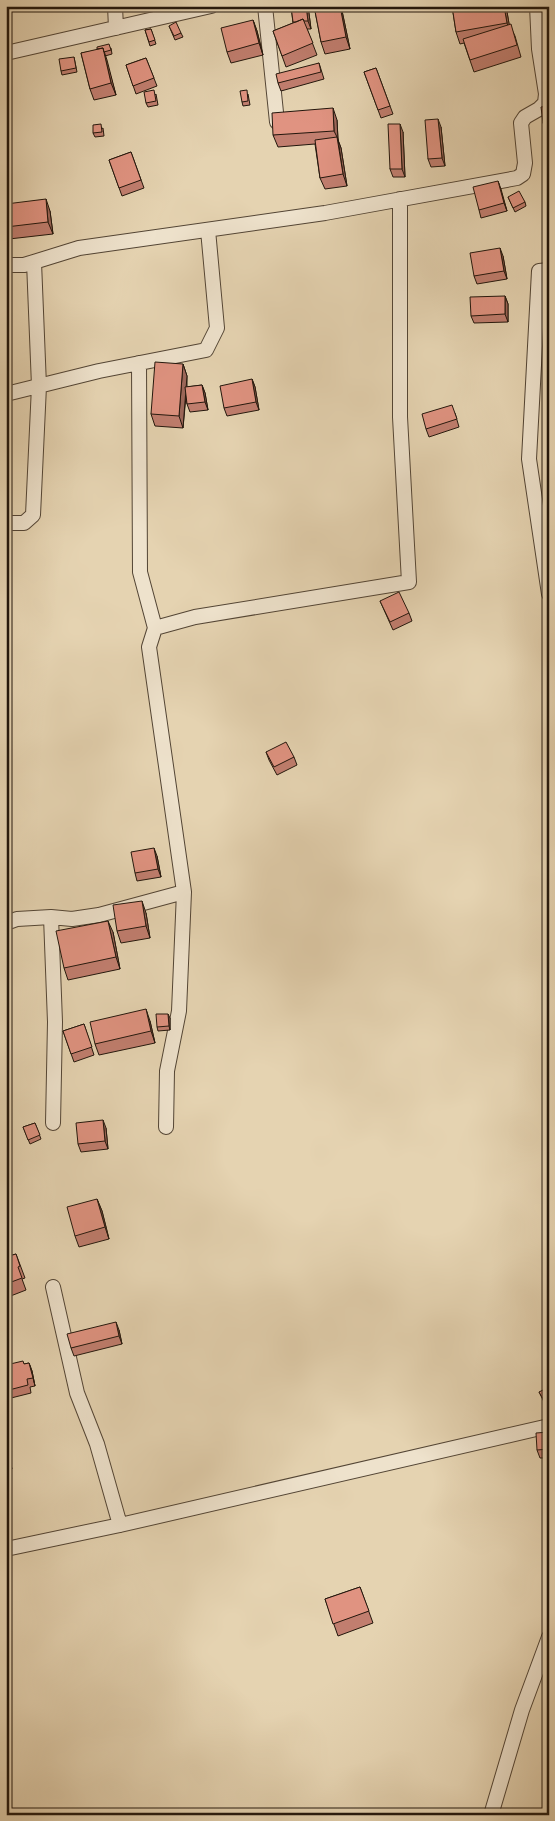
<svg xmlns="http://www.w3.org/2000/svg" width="555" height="1821" font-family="'IM FELL English',serif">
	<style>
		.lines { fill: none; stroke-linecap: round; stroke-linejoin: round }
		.minor-casing { stroke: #534535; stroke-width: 16 }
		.minor { stroke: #eee2cc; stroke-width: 14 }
		.wall { fill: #c17e6f; stroke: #22160c }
		.shaded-wall { fill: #9d675a; stroke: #22160c }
		.building { fill: #e09381; stroke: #22160c }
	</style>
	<rect width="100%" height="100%" fill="#e5d3b1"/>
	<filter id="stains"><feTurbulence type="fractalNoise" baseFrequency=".004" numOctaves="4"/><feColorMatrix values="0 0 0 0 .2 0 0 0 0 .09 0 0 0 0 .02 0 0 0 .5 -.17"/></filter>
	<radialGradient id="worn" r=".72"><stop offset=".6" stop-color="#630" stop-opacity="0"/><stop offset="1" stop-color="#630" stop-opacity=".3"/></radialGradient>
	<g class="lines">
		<defs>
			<path id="minor" d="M115,6l1,22
				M265,6l12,116
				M6,53l205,-47
				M6,265h18l55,-17 246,-35 192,-35 6,-4 2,-11 -4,-40 4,-6 14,-8 6,-6 1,-9 -7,-45 -2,-43
				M549,270l-10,1 -10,188 20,135
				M139,363l1,209 15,56
				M6,394l93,-23 107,-21 11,-22 -9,-98
				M6,523h18l9,-8 6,-129 -5,-124
				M51,917l4,105 -2,101
				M6,923l11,-4 34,-2 21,2 27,-4 85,-23
				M166,1127l1,-56 12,-60 5,-119 -35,-245 6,-19 40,-11 214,-35 -9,-165v-218
				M53,1287l24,106 20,51 23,81
				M6,1549l114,-24 429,-99
				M491,1815l31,-105 27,-73"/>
		</defs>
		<use href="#minor" class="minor-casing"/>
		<use href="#minor" class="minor"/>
	</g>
	<path class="wall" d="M291,6h17l3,23h-4l10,26 -31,12 -13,-36 20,-8z
		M314,6h27l9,43 -25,5 -4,-12z
		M452,6h54l3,18 6,12 6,21 -47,15 -10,-29 -4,1 -4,-12z
		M253,20l4,11 6,24 -32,8 -4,-11z
		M169,26l12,7 2,4 -8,3z
		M151,29l5,15 -6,2 -5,-16z
		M111,48l1,6 -7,2 11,39 -22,5 -4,-11 -9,-36z
		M74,57l3,15 -15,3 -1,-4z
		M146,58l11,28 -21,8 -10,-29z
		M319,63l5,16 -43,12 -3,-8z
		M376,68l17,46 -12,4 -17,-46z
		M156,94l2,11 -10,2 -2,-4z
		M248,94l2,11 -7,1 -1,-4z
		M549,106v24l-3,1 -3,-8z
		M337,120l1,20 3,8 6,38 -22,3 -5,-11 -5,-34 -37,3 -5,-12z
		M441,127l4,39 -14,1 -3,-8z
		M103,128l1,8 -9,1 -2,-4z
		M403,132l2,45h-12l-3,-8z
		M131,152l13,36 -22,8 -13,-36z
		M498,181l9,30 -26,7 -2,-8z
		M6,182l2,4 2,18 40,7 3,23 -44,5 -3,-6z
		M508,197l17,5 1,4 -11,6z
		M503,256l4,23 -30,5 -3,-8z
		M505,296l3,8v18l-34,1 -3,-7z
		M549,355v27l-3,-8z
		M183,364l4,12v11l15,-2 3,8 3,17 -18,2 -3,-8 -1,-8 -3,32 -28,-2 -4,-12z
		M252,379l3,8 4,23 -32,6 -3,-8z
		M455,413l4,14 -30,10 -3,-8z
		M380,601l29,12 3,8 -19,9z
		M266,752l28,5 3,8 -20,10 -8,-15z
		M157,856l4,21 -24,4 -2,-8z
		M146,913l4,25 -29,5 -4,-12z
		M113,932l7,37 -52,11 -4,-12z
		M170,1018v12l-12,1 -1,-4z
		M150,1021l5,22 -56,12 -4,-11z
		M84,1024l10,31 -20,7 -11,-31z
		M35,1123l6,16 -11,5 -7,-17z
		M106,1128l2,21 -27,3 -3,-8z
		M97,1199l5,12 7,28 -30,8 -4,-11z
		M6,1249l3,7 7,-2 9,24 -3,1 4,11 -18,7 -2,-4z
		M119,1330l3,14 -48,12 -3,-8z
		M29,1363l3,8 3,15 -5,1 1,6 -20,5 -2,-8 15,-26z
		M539,1392h10v15l-2,1z
		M549,1432v26h-9l-3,-8z
		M6,1445l6,24 -6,1z
		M360,1587l13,36 -35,13 -13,-37z"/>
	<path class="shaded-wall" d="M306,6h2l3,23 -3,-8z
		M340,6h1l9,43 -4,-12z
		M504,6h2l5,29 -4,-12z
		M253,20l4,11 6,24 -4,-12z
		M103,48l4,12 9,35 -5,-12z
		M333,108l4,12 1,20 3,8 6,38 -4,-12 -5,-35 -4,-8z
		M438,119l3,8 4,39 -3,-8z
		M400,124l3,8 2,45 -3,-8z
		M498,181l3,8 6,22 -3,-8z
		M6,182l2,4 3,22 -5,-11z
		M46,199l4,12 3,23 -5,-12z
		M500,248l3,8 4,23 -3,-8z
		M505,296l3,8v18l-3,-8z
		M183,364l4,12 -4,52 -4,-12z
		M252,379l3,8 4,23 -3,-8z
		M202,385l3,8 3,17 -3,-8z
		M154,848l3,8 4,21 -3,-8z
		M142,901l4,12 4,25 -4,-12z
		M108,921l5,11 7,37 -4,-12z
		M146,1009l4,12 5,22 -4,-12z
		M168,1014l2,4v12l-1,-4z
		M103,1120l3,8 2,21 -3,-8z
		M97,1199l5,12 7,28 -4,-12z
		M116,1322l3,8 3,14 -3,-8z
		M29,1363l3,8 3,15 -2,-8z
		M6,1445l2,4 4,20 -4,-12 -2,-7z"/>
	<path class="building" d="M291,6h15l2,15h-4l-1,-2 -7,3h-3z
		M314,6h26l6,31 -25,5z
		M452,6h52l3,17 -51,9z
		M303,19l10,24 -31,13 -9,-25z
		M253,20l6,23 -32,9 -6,-24z
		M176,22l5,11 -7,3 -5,-10z
		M511,24l6,21 -47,15 -7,-21z
		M151,29l4,11 -6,2 -4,-12z
		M109,44l2,6 -7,2 -1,-4 -6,1v-2z
		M103,48l8,35 -21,6 -9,-36z
		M74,57l2,11 -15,3 -2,-12z
		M146,58l8,20 -21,8 -7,-21z
		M319,63l2,9 -43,11 -2,-9z
		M376,68l14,38 -12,4 -14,-38z
		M154,90l2,11 -10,2 -2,-11z
		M247,90l1,11 -6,1 -2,-11z
		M549,106v16l-6,1 -2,-16z
		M333,108l1,23 -61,4 -1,-22z
		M438,119l4,39 -14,1 -3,-39z
		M101,124l1,8 -9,1v-8z
		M388,124h12l2,45h-12z
		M337,137l6,37 -23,4 -5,-38z
		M131,152l10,28 -22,8 -10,-28z
		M498,181l6,22 -25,7 -6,-23z
		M519,191l6,11 -12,6 -5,-11z
		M46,199l2,23 -42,5v-23z
		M500,248l4,23 -30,5 -4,-23z
		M505,296v18l-34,2 -1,-19z
		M546,355h3v20l-3,-1z
		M155,362l28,2 -4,52 -28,-2z
		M252,379l4,23 -32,6 -4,-22z
		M202,385l3,17 -18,2 -2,-17z
		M452,405l5,14 -31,10 -4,-15z
		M399,592l10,21 -19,9 -10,-21z
		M286,742l8,15 -20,10 -8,-15z
		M154,848l4,21 -23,4 -4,-21z
		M142,901l4,25 -29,5 -4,-26z
		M108,921l8,36 -52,11 -8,-37z
		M146,1009l5,22 -56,13 -5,-22z
		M156,1014h12l1,12 -12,1z
		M84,1024l8,23 -21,7 -8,-23z
		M103,1120l2,21 -27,3 -2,-21z
		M35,1123l5,12 -12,5 -5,-13z
		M97,1199l8,28 -30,9 -8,-29z
		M6,1249l3,7 7,-2 4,12 -2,1 4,11 -16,6z
		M116,1322l3,14 -48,12 -4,-14z
		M23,1361l1,3 5,-1 4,15 -6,1 1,6 -19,5 -3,-11v-14z
		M547,1388l2,4v11l-3,1 -7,-12z
		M549,1432v17l-12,1 -1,-17z
		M360,1587l9,24 -36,13 -8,-25z
		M264,1811l11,4h-13z"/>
	<rect width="555" height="1821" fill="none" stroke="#e5d3b1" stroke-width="25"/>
	<rect x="8" y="8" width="540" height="1806" fill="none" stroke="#22160c" stroke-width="2.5"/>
	<rect x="12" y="12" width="530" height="1796" fill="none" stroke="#22160c"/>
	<rect width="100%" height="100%" filter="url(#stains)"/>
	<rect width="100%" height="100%" fill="url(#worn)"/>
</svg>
